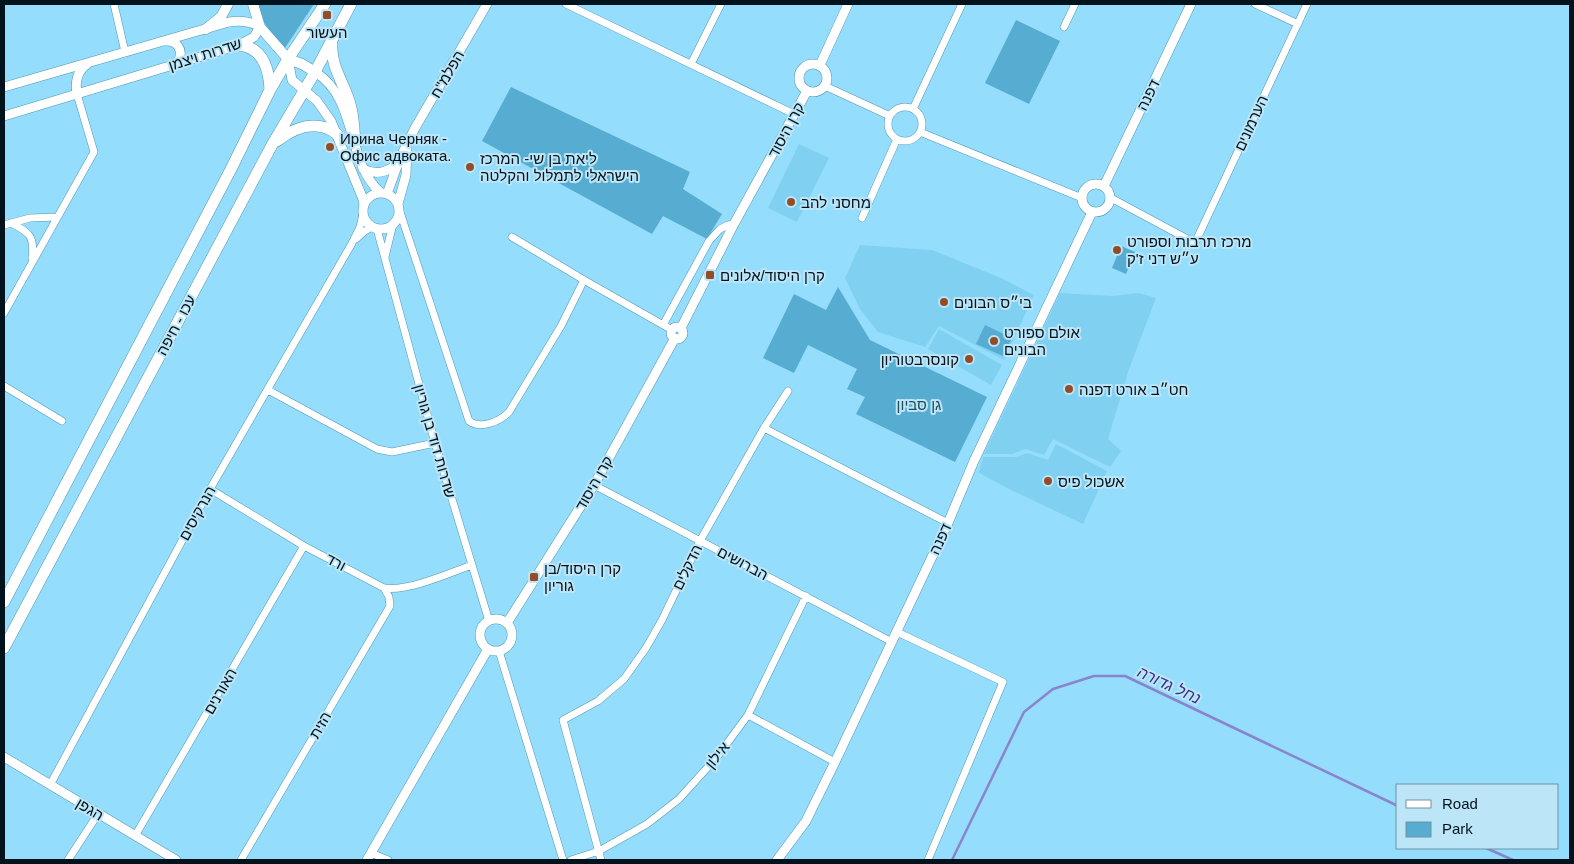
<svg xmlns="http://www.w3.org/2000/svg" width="1574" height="864" font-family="Arial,'Noto Sans Hebrew',sans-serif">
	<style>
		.built { fill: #80d0f2 }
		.green { fill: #56add1 }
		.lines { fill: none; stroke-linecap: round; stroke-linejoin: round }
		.stream { stroke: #8a84cc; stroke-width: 2.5 }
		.minor-casing { stroke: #5197b4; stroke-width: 8 }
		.tertiary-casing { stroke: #5197b4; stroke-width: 10 }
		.secondary-casing { stroke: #5197b4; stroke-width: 11 }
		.trunk-casing { stroke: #5197b4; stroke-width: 12 }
		.minor { stroke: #fff; stroke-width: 7 }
		.tertiary { stroke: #fff; stroke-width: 9 }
		.secondary { stroke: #fff; stroke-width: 10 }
		.trunk { stroke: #fff; stroke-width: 11 }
		.poi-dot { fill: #934d26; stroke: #bce6f8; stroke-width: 2 }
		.labels { text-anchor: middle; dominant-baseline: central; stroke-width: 4; stroke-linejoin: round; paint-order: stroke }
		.poi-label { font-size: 15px; fill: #00131c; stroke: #bce6f8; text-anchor: start }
		.street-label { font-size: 15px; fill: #00131c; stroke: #bce6f8 }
		.park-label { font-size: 15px; fill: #234d5d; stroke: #bce6f8 }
		.water-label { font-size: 16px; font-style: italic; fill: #413085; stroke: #bce6f8 }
	</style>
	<rect width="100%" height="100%" fill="#95ddfc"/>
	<path class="built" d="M799,144l30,14 -32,64 -29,-14z
		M860,245l72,5 69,28 33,17 -30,65 -65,-34 -14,21 -47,-15 -18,-23 -15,-31z
		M1060,293l52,3 27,-3 17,5 -27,71 -21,70 13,12 -11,16 -57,-28 -9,16 -19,-6 -13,5h-28z
		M939,329l63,36 -11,20 -63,-36z
		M1056,444l51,27 -24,53 -74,-35 -30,-16 4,-16h33l11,-4 21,7z"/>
	<path class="green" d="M256,4h58l-29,44c-13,-14 -24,-26 -29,-44z
		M1016,20l44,21 -31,63 -44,-21z
		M511,87l179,85 -7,17 39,25 -15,25 -44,-23 -11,18 -170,-93z
		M1121,246l14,6 -9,22 -14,-6z
		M838,287l32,53 117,57 -32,65 -99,-48 9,-17 -18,-8 10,-20 -49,-24 -14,28 -31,-15 31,-64 32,16z
		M985,325l27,13 -9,18 -27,-12z"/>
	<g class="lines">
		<path class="stream" d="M1486,848l27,12
			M952,860l72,-148 29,-23 41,-13h31l273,130"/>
		<defs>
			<path id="minor" d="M114,4l11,48
				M566,4l228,110
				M1255,4l43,20
				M1064,27l11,-23
				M691,64l30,-60
				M825,86l65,30
				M888 124a17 17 0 1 1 34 0a17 17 0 1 1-34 0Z
				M913,109l49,-105
				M920,132l162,66
				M1111,198l84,45 112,-239
				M399,209l70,212c12,9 31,0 40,-9l52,-86 23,-46
				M862,218l35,-79
				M11,223c18,9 24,13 21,35
				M4,225l26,-7 27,-1
				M377,229l58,214 54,178
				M512,237l72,43 88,50
				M356,239l9,-8 7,-4
				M385,257l8,-33
				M4,313l90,-161 -17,-58
				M663,325l46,-84 11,-12 8,-4 6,-1
				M4,386l58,35
				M268,390l109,59 15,3 43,-9
				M764,428l184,95
				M594,485l298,157
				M210,489l94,57 80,42c24,4 65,-15 88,-23
				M897,632l106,50 -75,178
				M499,651l64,209
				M748,715l87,47
				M50,785l160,-296 141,-244 9,-18 3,-13
				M135,836l169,-290
				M371,853l17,7
				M68,860l30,-46
				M241,860l149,-254 -1,-9 -5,-9
				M571,860l28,-9 48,-27 32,-25 38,-42 31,-42 58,-119
				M601,860l-38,-140 35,-19 26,-22 22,-31 16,-28 38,-79 64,-113 24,-37"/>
			<path id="tertiary" d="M165,41c12,-1 18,8 14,19l-6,5
				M288,59l4,21 25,21 14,20 32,78 1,6
				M799 78a14 14 0 1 1 28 0a14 14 0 1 1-28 0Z
				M820,65l28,-61
				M315,72c44,27 30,90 66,121
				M4,87l225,-65c12,-2 21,-1 31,5l-6,10 -15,8 -235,71
				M77,94c-2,-13 0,-22 10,-30
				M363,169c13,6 23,4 34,-5
				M1082 198a14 14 0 1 1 28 0a14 14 0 1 1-28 0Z
				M1104,186l87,-182
				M363 211a18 18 0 1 1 36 0a18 18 0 1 1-36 0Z
				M387,194l13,-36 15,-30 72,-124
				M398,204l8,-29 1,-30
				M671 333a6 6 0 1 1 12 0a6 6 0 1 1-12 0Z
				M681,328l53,-104 73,-133
				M480 635a16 16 0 1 1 32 0a16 16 0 1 1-32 0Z
				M507,623l87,-138 81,-147
				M4,757l172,103
				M367,860l121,-211
				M777,860l29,-39 29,-59 113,-239 26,-62 118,-249"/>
			<path id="secondary" d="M253,4l7,23 28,32 14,5 13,8
				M206,29l15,-12 7,-13"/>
			<path id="trunk" d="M332,44c-2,21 13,41 18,60 4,13 4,26 5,40
				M239,45c24,2 30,24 31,45
				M277,141c18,-14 40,-22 60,-7
				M4,602l227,-433 39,-79 18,-31 37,-55
				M4,648l268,-503 43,-73 36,-68"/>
		</defs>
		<use href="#minor" class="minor-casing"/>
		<use href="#tertiary" class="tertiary-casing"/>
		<use href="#secondary" class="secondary-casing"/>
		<use href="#trunk" class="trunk-casing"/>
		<use href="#minor" class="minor"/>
		<use href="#tertiary" class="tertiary"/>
		<use href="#secondary" class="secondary"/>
		<use href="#trunk" class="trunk"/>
	</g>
	<g class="poi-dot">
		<rect x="322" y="10" width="10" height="10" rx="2.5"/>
		<circle cx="330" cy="147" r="5"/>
		<circle cx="470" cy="167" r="5"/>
		<circle cx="791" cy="202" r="5"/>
		<circle cx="1117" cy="250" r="5"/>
		<rect x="705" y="270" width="10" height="10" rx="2.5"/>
		<circle cx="944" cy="302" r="5"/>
		<circle cx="994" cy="341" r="5"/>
		<circle cx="969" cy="359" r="5"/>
		<circle cx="1069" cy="389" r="5"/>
		<circle cx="1048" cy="481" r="5"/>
		<rect x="529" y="572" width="10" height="10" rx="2.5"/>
	</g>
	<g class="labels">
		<g class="poi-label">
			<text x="327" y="32" text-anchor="middle">העשור</text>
			<text x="340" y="138">Ирина Черняк -<tspan x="340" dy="17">Офис адвоката.</tspan></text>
			<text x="480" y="158">ליאת בן שי- המרכז<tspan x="480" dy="17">הישראלי לתמלול והקלטה</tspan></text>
			<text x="801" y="202">מחסני להב</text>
			<text x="1127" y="241">מרכז תרבות וספורט<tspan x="1127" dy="17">ע״ש דני ז'ק</tspan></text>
			<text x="720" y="275">קרן היסוד/אלונים</text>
			<text x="954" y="302">בי״ס הבונים</text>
			<text x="1004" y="332">אולם ספורט<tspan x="1004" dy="17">הבונים</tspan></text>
			<text x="959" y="359" text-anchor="end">קונסרבטוריון</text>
			<text x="1079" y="389">חט״ב אורט דפנה</text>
			<text x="1058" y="481">אשכול פיס</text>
			<text x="544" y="568">קרן היסוד/בן<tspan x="544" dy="17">גוריון</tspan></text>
		</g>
		<g class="street-label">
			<text transform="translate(205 54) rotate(-18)">שדרות ויצמן</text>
			<text transform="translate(447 74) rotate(-60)">הפלמ"ח</text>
			<text transform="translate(1148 95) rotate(-64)">דפנה</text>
			<text transform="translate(1251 123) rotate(-65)">הערמונים</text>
			<text transform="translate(786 130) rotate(-62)">קרן היסוד</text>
			<text transform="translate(176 325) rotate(-62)">עכו - חיפה</text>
			<text transform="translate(435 441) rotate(74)">שדרות דוד בן גוריון</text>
			<text transform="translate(594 483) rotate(-60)">קרן היסוד</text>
			<text transform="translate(197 513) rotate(-61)">הנרקיסים</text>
			<text transform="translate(940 539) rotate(-65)">דפנה</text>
			<text transform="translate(336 562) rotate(28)">ורד</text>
			<text transform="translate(743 563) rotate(28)">הברושים</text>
			<text transform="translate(687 567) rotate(-64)">הדקלים</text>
			<text transform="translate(220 691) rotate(-60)">האורנים</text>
			<text transform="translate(320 725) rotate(-60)">הזית</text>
			<text transform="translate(717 755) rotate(-51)">אילון</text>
			<text transform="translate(90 809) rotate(31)">הגפן</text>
		</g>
		<g class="park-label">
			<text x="919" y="404">גן סביון</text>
		</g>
		<g class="water-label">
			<text transform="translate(1169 685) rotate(25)">נחל גדורה</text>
		</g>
	</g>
	<rect width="1574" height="864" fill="none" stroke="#00131c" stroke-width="10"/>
	<rect x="1396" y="784" width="162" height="65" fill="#bce6f8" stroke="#7192a0"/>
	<rect x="1406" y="800" width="25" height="8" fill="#ffffff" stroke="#7192a0"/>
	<text x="1442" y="809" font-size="15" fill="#00131c">Road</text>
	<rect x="1406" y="822" width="25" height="15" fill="#56add1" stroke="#7192a0"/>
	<text x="1442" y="834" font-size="15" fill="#00131c">Park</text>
</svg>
